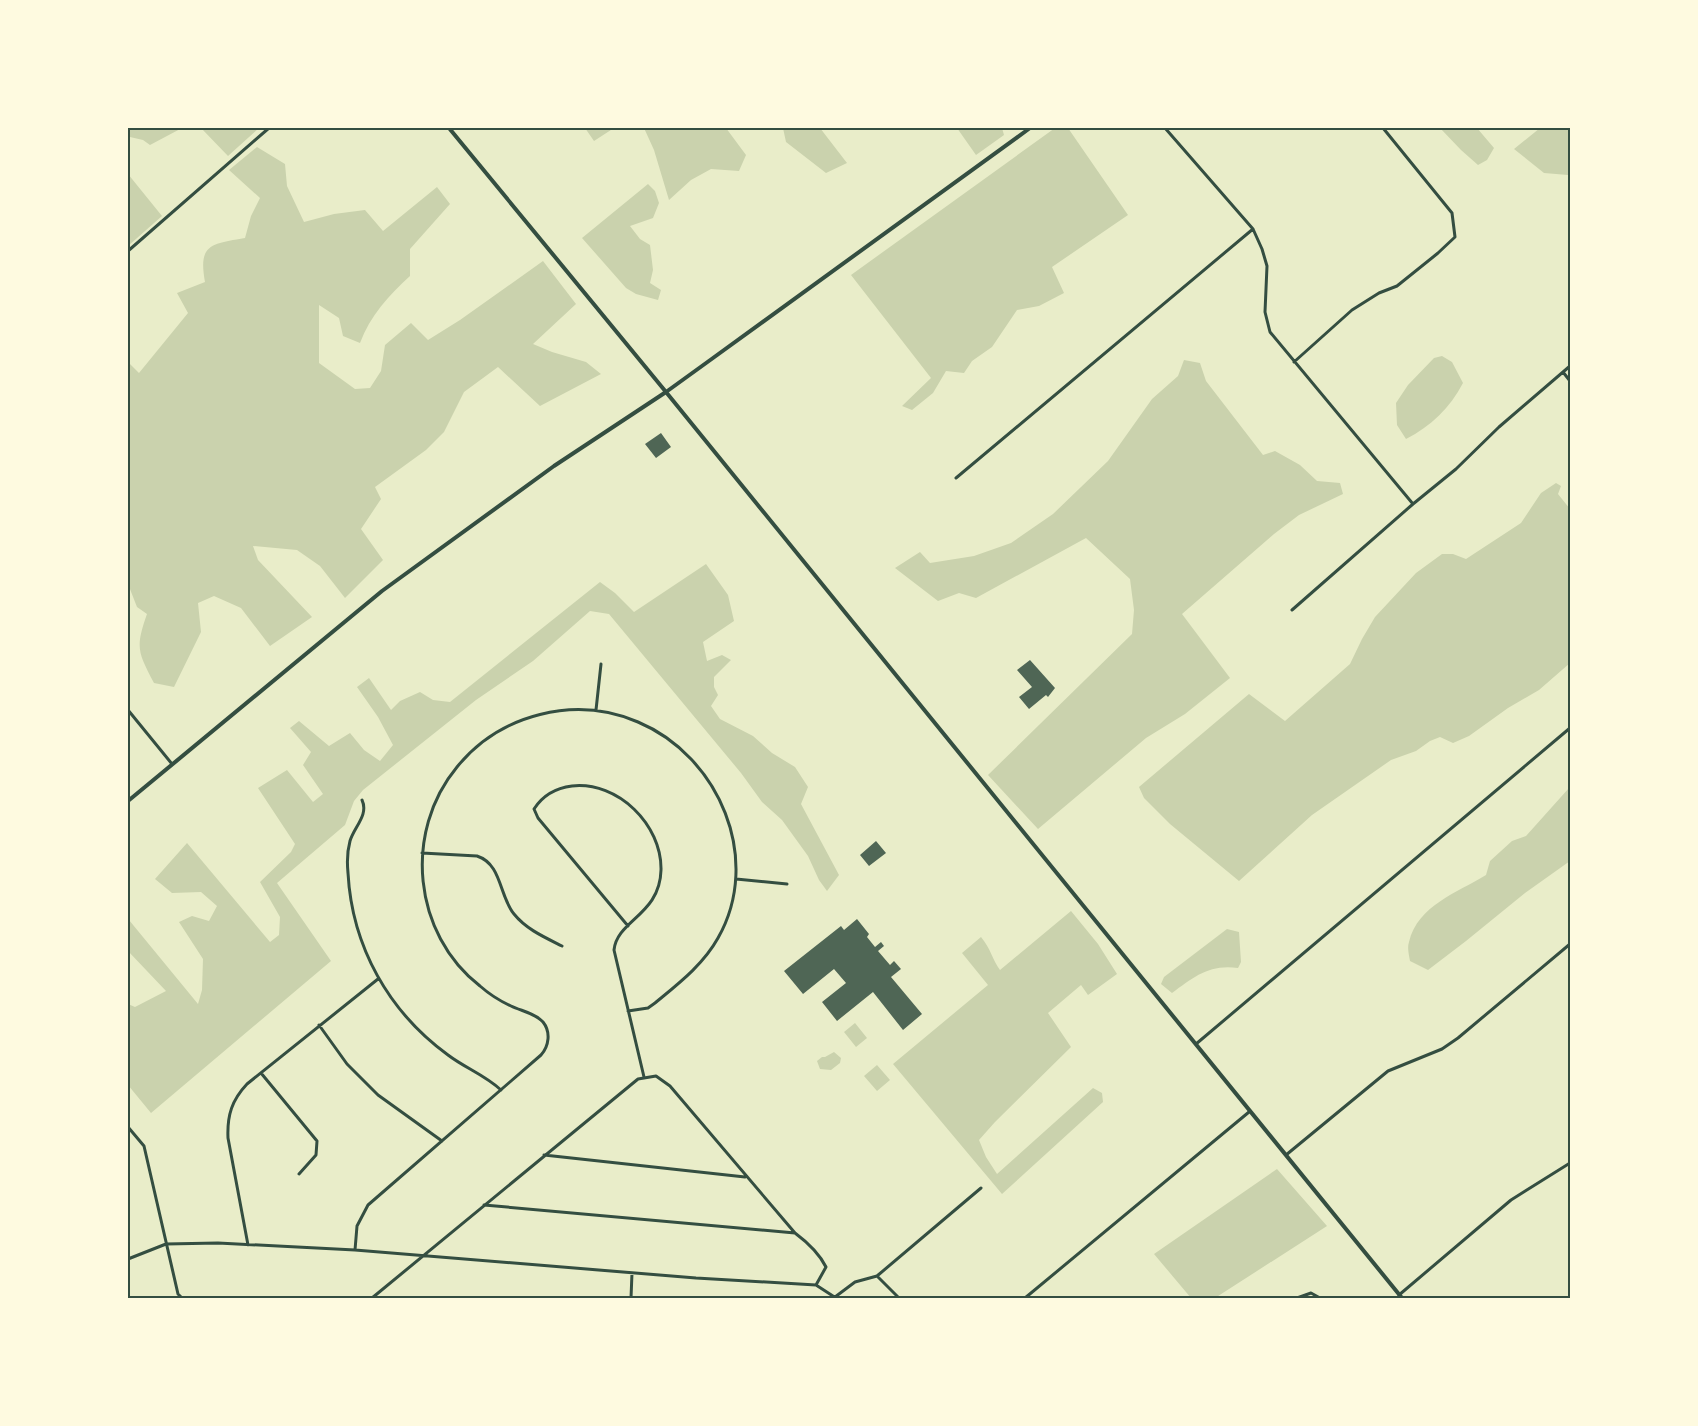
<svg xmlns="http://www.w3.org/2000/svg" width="1698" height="1426" font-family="'Titillium Web',sans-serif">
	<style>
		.green { fill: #cad2ad }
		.building { fill: #4f6655 }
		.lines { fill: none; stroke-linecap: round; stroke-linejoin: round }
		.minor { stroke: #344e41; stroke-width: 3 }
		.tertiary { stroke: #344e41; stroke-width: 4 }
		.neatline { fill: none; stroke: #344e41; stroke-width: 2 }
	</style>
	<rect width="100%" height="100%" fill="#e9edc9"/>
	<path class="green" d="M128,128h54l-32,17 -7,-5 -13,-3 -2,4z
		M201,128h58l-31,28z
		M585,128h29l-20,13z
		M644,128h82l20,27 -7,16 -28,-2 -20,11 -22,20 -15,-50z
		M783,128h37l27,35 -21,10 -40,-31z
		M957,128h45l2,7 -28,20z
		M1055,128h13l60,87 -76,52 12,26 -25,13 -22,4 -25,37 -20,14 -8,12 -18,-2 -13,22 -21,17 -10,-4 29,-28 -80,-103z
		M1440,128h37l17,20 -7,12 -9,5 -17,-15z
		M1540,128h30v49l-2,-2 -24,-2 -30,-24z
		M257,147l28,17 2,22 17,36 30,-8 31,-4 18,21 54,-44 13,17 -40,45v27c-21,19 -40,40 -50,67l-17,-7 -4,-18 -20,-13v58l36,26 15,-1 11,-17 4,-26 26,-22 17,17 32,-20 83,-59 33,43 -43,40 19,8 34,10 15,12 -61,32 -42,-39 -34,25 -20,40 -18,18 -51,37 6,12 -20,30 22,31 -38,38 -25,-32 -23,-16 -44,-4 5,14 54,57 -42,29 -29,-38 -27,-12 -16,7 3,29 -27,55 -20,-4c-16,-31 -19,-35 -7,-69l-10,-7 -9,-23v-222l11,11 49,-60 -11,-20 28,-11c-7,-38 6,-38 40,-44l6,-22 9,-18 -31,-28z
		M128,174l34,42 -34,30z
		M648,184l7,7 4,12 -6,15 -23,8 10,13 10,6 3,25 -3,13 11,7 -3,10 -22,-6 -10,-6 -44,-50z
		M1442,356l10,6 11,21c-13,25 -32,43 -57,56l-9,-14 -1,-22 12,-18 26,-27z
		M1184,360l16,3 6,18 57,74 12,-4 25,14 17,16 23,2 3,11 -44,21 -25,19 -92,80 48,64 -45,36 -39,24 -108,91 -50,-54 144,-141 2,-24 -4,-31 -44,-41 -110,60 -17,-5 -21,8 -43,-33 25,-16 10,11 44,-7 37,-13 42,-29 55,-53 44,-62 26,-23z
		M1556,483l5,3 -3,8 12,15v154l-31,27 -31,18 -39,28 -16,7 -13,-6 -10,4 -14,10 -25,9 -79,55 -73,66 -69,-57 -26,-26 -5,-11 110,-93 36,27 65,-57 12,-25 13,-22 41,-44 26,-19h11l13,5 55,-36 20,-30z
		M706,564l22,31 6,26 -31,21 4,19 15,-6 9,5 -17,17v10l4,8 -7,11 9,13 33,17 19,17 23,14 13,20 -7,17 38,71 -12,16 -8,-11 -11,-24 -26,-36 -20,-18 -21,-29 -132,-159 -19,-3 -57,50 -57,39 -113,90 -9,11 -9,24 -68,58 54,78 -180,152 -23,-28v-81l7,3 31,-16 -38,-40v-29l1,-2 69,84 4,-14 1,-31 -24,-37 13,-6 17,5 8,-15 -16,-14 -29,1 -17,-14 32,-36 83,99 9,-7 1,-18 -20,-35 31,-30 4,-8 -37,-56 29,-18 26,32 10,-8 -20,-29 8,-13 -21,-24 9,-7 30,25 21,-13 14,17 16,11 13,-16 -15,-28 -21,-30 12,-9 22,32 9,-9 20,-9 13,8 17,2 150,-120 15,11 19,19z
		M1569,788l1,1v72l-45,32 -59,48 -38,29 -18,-9c-1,-6 -3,-13 -1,-19 9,-37 48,-49 77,-67l4,-14 22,-20 14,-5z
		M1071,911l27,33 19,30 -29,21 -7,-10 -33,28 23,34 -76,75 -16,18 7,17 11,17 96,-86 9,5 1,9 -101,92 -109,-130 95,-79 -26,-32 19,-16c10,12 11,22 19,33z
		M1227,929l12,3 2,30 -3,6c-29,-4 -44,9 -66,25l-11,-9 3,-7z
		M855,1023l12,15 -11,9 -12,-15z
		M834,1052l7,6 -1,5 -9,7 -11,-1 -3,-8 5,-4h3z
		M877,1065l13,15 -13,11 -13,-15z
		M1277,1169l50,57 -112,72h-24l-37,-44z"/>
	<path class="building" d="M661,433l10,14 -15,11 -11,-14z
		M1030,660l25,28 -7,9 -2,-2 -17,14 -10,-12 13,-10 -15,-17z
		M876,841l10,12 -17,13 -9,-11z
		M857,919l12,15 -2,3 8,10 6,-5 3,4 -6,5 12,14 4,-4 7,8 -10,8 31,37 -19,16 -30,-38 -36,29 -15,-19 24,-19 -12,-14 -31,25 -19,-23 57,-45 3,4z"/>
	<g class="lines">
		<path class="minor" d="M1165,128l88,101 9,20 5,17 -2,46 5,20 143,172
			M128,251l141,-123
			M1294,362l58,-52 27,-17 18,-7 41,-33 17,-16 -3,-24 -69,-85
			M1563,372l7,9
			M956,478l297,-249
			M1292,610l121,-106 43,-35 43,-42 71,-61
			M128,710l44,54
			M596,710l5,-46
			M362,800c7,15 -8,27 -12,41 -3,11 -3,22 -2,32 4,74 41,139 100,182 17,13 37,20 53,35
			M422,853l55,3c25,8 22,40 37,58 12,15 30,23 48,32
			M736,879l51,5
			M628,926l-90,-108 -4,-9c9,-14 22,-21 38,-23 46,-5 90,39 89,84 -1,45 -44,50 -47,80l30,127
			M319,1025l28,39 31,31 64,46
			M1196,1044l374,-316
			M261,1073l56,68 -1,14 -17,19
			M128,1127l16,19 34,148 4,4
			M544,1155l201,22
			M1286,1155l102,-84 54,-22 16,-11 112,-94
			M484,1205l311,28
			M248,1245l-20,-107c-1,-23 4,-38 19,-54l131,-105
			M355,1250l2,-24 11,-21 173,-150c8,-9 10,-23 2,-33 -8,-9 -22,-11 -32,-16 -11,-5 -22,-12 -31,-20 -67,-52 -77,-154 -23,-219 43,-53 118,-72 181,-45 81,34 125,137 80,216 -15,27 -40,46 -63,65l-7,5 -20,3
			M128,1259l38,-15 52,-1 137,7 341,28 120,7 20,13
			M877,1276l22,22
			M1399,1295l112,-95 59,-37
			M835,1297l20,-15 22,-6 104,-88
			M372,1298l266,-219 18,-3 14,10 125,147c12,9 24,20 31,34l-10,18
			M631,1298l1,-25
			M1025,1298l224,-186
			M1297,1298l14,-5 9,5"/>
		<path class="tertiary" d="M449,128l217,264 736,906
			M128,801l254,-210 172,-125 112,-74 47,-34 317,-230"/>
	</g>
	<rect width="1698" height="1426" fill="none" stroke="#fefae0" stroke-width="258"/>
	<rect x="129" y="129" width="1440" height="1168" class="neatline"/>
</svg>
